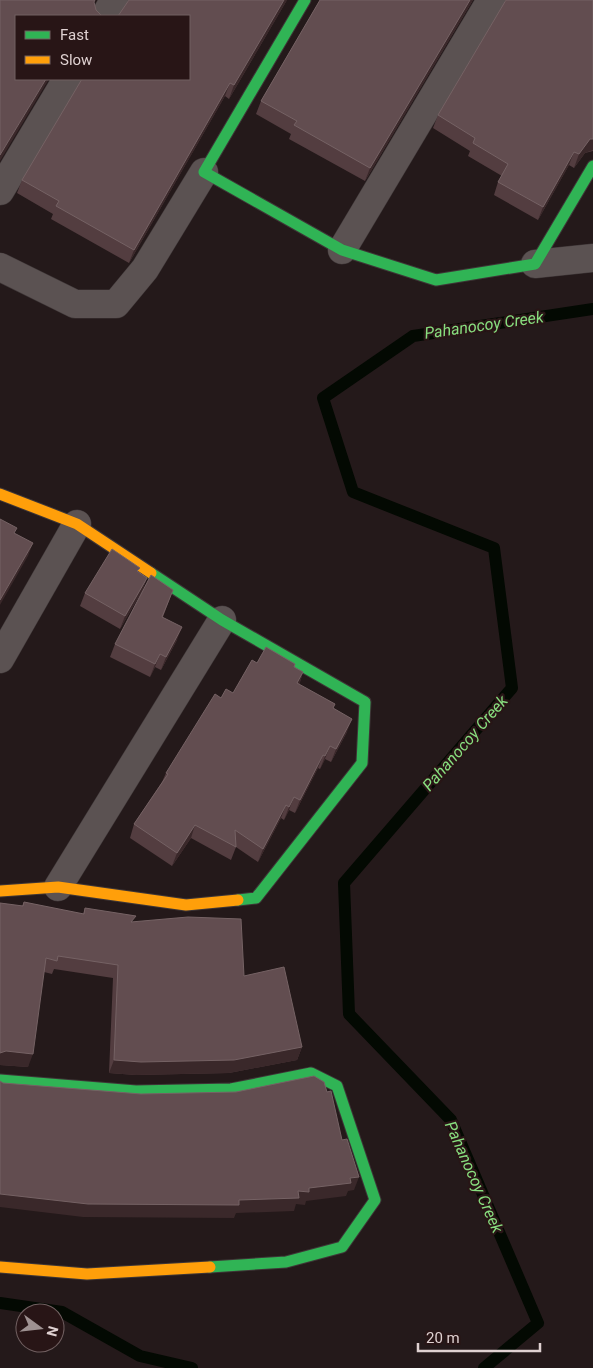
<svg xmlns="http://www.w3.org/2000/svg" width="593" height="1368" font-family="Roboto,sans-serif">
	<style>
		.lines { fill: none; stroke-linecap: round; stroke-linejoin: round }
		.stream { stroke: #030902; stroke-width: 12 }
		.street-casing { stroke: #3e3637; stroke-width: 29 }
		.fast-casing { stroke: #3e3637; stroke-width: 13 }
		.slow-casing { stroke: #3e3637; stroke-width: 13 }
		.street { stroke: #5b5252; stroke-width: 28 }
		.fast { stroke: #30b455; stroke-width: 11 }
		.slow { stroke: #ff9f0a; stroke-width: 11 }
		.wall { fill: #533d40 }
		.shaded-wall { fill: #3a282a }
		.building { fill: #624d50; stroke: #756264 }
		.labels { text-anchor: middle; dominant-baseline: central; stroke-width: 4.5; stroke-linejoin: round; paint-order: stroke }
		.water-label { font-size: 16px; font-style: italic; fill: #88de7f; stroke: #281516 }
	</style>
	<rect width="100%" height="100%" fill="#24191a"/>
	<g class="lines">
		<path class="stream" d="M0,1303l62,9 78,44 52,12
			M484,1368l54,-45 -87,-203 -102,-106 -5,-131 168,-195 -18,-140 -141,-56 -30,-94 90,-62 180,-27"/>
		<defs>
			<path id="street" d="M105,16l9,-16
				M0,191l67,-112
				M342,250l149,-250
				M535,264l58,-6
				M0,267l75,37h41l29,-35 59,-97
				M0,659l77,-135
				M58,887l164,-267"/>
			<path id="fast" d="M305,0l-101,172 138,78 94,30 99,-16 58,-98
				M151,573l71,47 143,82 -3,61 -106,135 -18,2
				M0,1080l136,11 95,-2 80,-16 26,13 38,114 -33,47 -56,15 -76,5"/>
			<path id="slow" d="M0,494l77,30 74,49
				M0,891l58,-4 128,18 52,-5
				M0,1267l87,7 123,-7"/>
		</defs>
		<use href="#street" class="street-casing"/>
		<use href="#fast" class="fast-casing"/>
		<use href="#slow" class="slow-casing"/>
		<use href="#street" class="street"/>
		<use href="#fast" class="fast"/>
		<use href="#slow" class="slow"/>
	</g>
	<path class="wall" d="M287,0l-58,99 -4,-3 -96,167 -78,-44 2,-5 -36,-21 5,-13z
		M320,0h153l-108,181 -76,-42 2,-5 -35,-20 5,-13z
		M593,0v151l-8,2 -11,15 -5,-3 -31,55 -44,-25 4,-13 4,-6 -34,-20 2,-5 -37,-23 5,-13z
		M138,572l9,6 -5,13 -22,38 -40,-23 5,-13z
		M173,590l-10,27 14,23 -16,30 -6,-3 -5,10 -40,-20 5,-13z
		M294,667l9,5 -4,13 36,19 -2,5 14,23 -16,30 -6,-3 -5,10 -2,-1 -23,45 -6,-3 -5,10 -3,-2 -23,44 -22,-15 -5,13 -40,-22 -19,28 -42,-28 4,-14 28,-42 4,-9 55,-75z
		M24,902l59,12 2,-6 48,14 111,54 58,71 -5,13 -68,13 -93,2 -27,-2 4,-95 -59,-9 -2,5 -8,-2 -16,95 -28,-2v-162l22,3z"/>
	<path class="shaded-wall" d="M284,0h3l-58,99 5,-14z
		M470,0h3l-108,181 5,-13z
		M46,79h3l-49,82v-6z
		M230,83l-5,13 -96,167 5,-13z
		M590,139h3v11l-8,3 -11,15 5,-14z
		M574,152l-5,13 -31,55 5,-13z
		M33,543l-5,13 -28,49v-5z
		M147,578l-5,13 -22,38 5,-13z
		M182,627l-5,13 -16,30 5,-13z
		M160,654l-5,13 -5,10 5,-13z
		M303,672l-4,14 -2,-3z
		M352,719l-5,13 -16,30 5,-13z
		M330,746l-5,13 -5,10 5,-13z
		M323,755l-5,13 -23,45 5,-13z
		M294,797l-5,13 -5,10 5,-13z
		M286,805l-5,13 -23,44 5,-13z
		M195,825l-4,13 -19,28 5,-13z
		M302,1047l-5,13 -68,13 -93,2 -27,-2 5,-13z
		M6,1051l27,3 -5,13 -28,-2v-12z
		M359,1177l-5,13 -6,1 -2,5 -40,5 -1,4 -9,-1 -2,7 -58,2 -2,5 -151,-1 -83,-10v-13l239,6 59,-9 11,-3 41,-10z"/>
	<path class="building" d="M0,0h95l-1,2 2,8 6,6h-86v63h30l-46,76z
		M129,0h155l-50,85 -4,-2 -96,167 -78,-44 3,-5 -37,-21 60,-101h107v-63h-72h1z
		M320,0h150l-100,168 -76,-43 3,-4 -36,-20z
		M506,0h87v139h-3l-11,15 -5,-2 -31,55 -45,-25 10,-18 -35,-21 2,-5 -37,-23z
		M0,519l17,9 -3,5 19,10 -33,57z
		M112,549l28,19 -3,3 10,7 -22,38 -40,-23z
		M151,575l22,15 -11,27 20,10 -16,30 -6,-3 -5,10 -40,-20z
		M266,647l29,17 -1,3 9,5 -6,11 38,21 -2,4 19,11 -16,30 -6,-3 -5,10 -2,-1 -23,45 -6,-3 -5,10 -3,-2 -23,44 -28,-19 1,17 -41,-22 -18,28 -43,-29 34,-50 -2,-1 49,-79 6,4 5,-9 7,4 19,-33 5,3z
		M24,902l60,12 1,-6 51,8 -5,6 57,-5 53,2 3,57 40,-9 18,80 -68,13 -93,2 -27,-2 4,-95 -60,-9 -1,5 -11,-3 -13,96 -27,-3 -6,2v-150l23,3z
		M314,1076l10,6 3,10 4,-1 11,49 5,-1 12,38 -9,1 1,5 -42,5v4l-11,-1 1,7 -60,2v5l-151,-1 -88,-10v-113l3,2 138,11 95,-2z"/>
	<g class="labels">
		<g class="water-label">
			<text transform="translate(484 325) rotate(-8)">Pahanocoy Creek</text>
			<text transform="translate(465 743) rotate(-49)">Pahanocoy Creek</text>
			<text transform="translate(474 1177) rotate(66)">Pahanocoy Creek</text>
		</g>
	</g>
	<rect x="15" y="15" width="175" height="65" fill="#281516" stroke="#716061"/>
	<rect x="25" y="31" width="25" height="8" fill="#30b455" stroke="#716061"/>
	<text x="60" y="40" font-size="15" fill="#dfd1d1">Fast</text>
	<rect x="25" y="56" width="25" height="8" fill="#ff9f0a" stroke="#716061"/>
	<text x="60" y="65" font-size="15" fill="#dfd1d1">Slow</text>
	<g transform="translate(40 1328) rotate(105)"><circle r="24" fill="#281516" stroke="#716061"/>
	<path d="M0-4L9 19L0 12L-9 19Z" fill="#9e9191"/>
	<text y="-8" font-size="14" font-weight="bold" text-anchor="middle" fill="#dfd1d1">N</text>
	</g>
	<path d="M418 1343v8h122v-8" fill="none" stroke="#dfd1d1" stroke-width="2.5"/>
	<text x="426" y="1343" font-size="15" fill="#dfd1d1" stroke="#281516" stroke-width="4" paint-order="stroke">20 m</text>
</svg>
